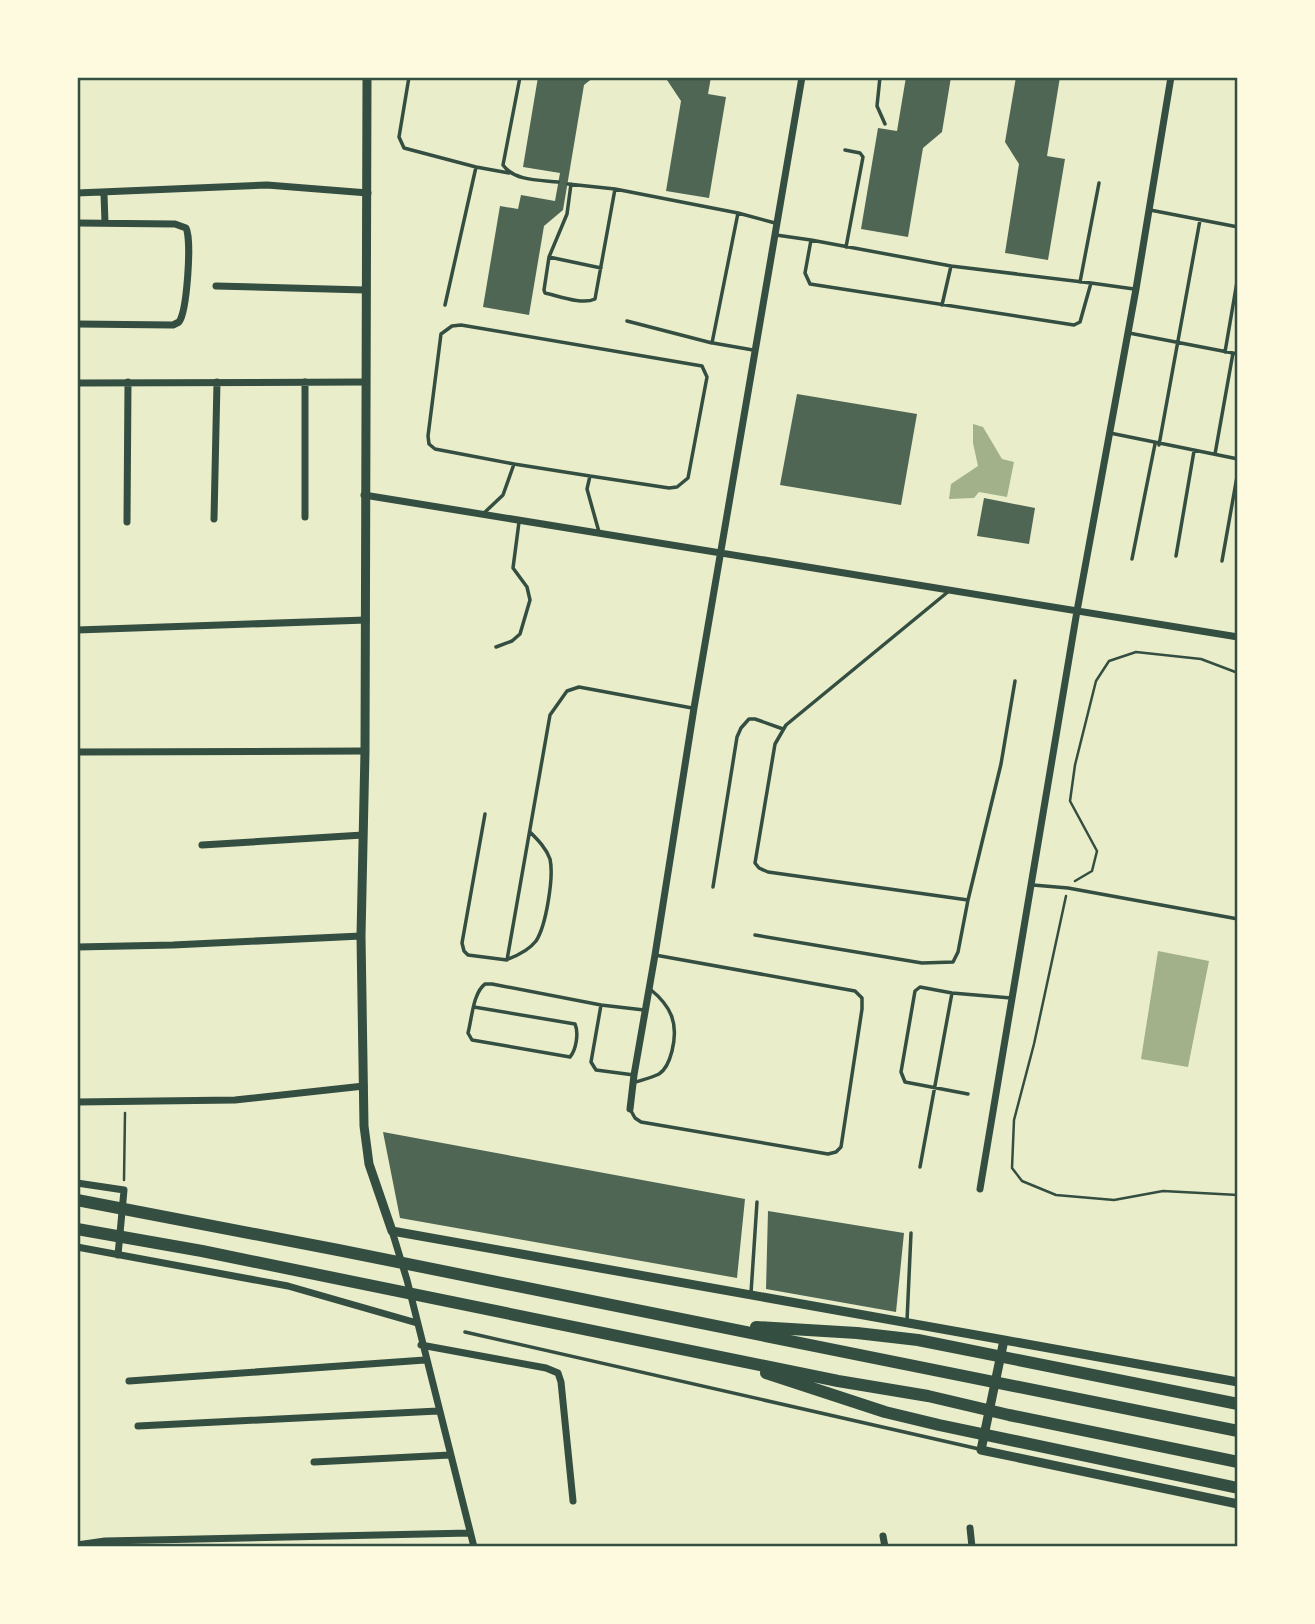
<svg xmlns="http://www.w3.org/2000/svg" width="1315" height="1624" font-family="'Noto Serif',serif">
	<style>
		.water { fill: #a3b18a }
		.building { fill: #4f6655 }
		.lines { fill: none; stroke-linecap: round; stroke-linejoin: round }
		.path { stroke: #344e41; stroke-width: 2.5 }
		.service { stroke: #344e41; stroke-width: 3.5 }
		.minor { stroke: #344e41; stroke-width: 7 }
		.tertiary { stroke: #344e41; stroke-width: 9 }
		.motorway { stroke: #344e41; stroke-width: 12 }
		.neatline { fill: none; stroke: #344e41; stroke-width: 2.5 }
	</style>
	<rect width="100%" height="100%" fill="#e9edc9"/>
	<path class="water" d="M973,424l10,3 19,32 12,3 -7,35 -28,-5 -5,6 -25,1 2,-15 27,-18 -5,-23z
		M1158,951l51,10 -21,106 -47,-8z"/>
	<path class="building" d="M538,77h56l-10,8 -21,125 -19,16 -15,89 -46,-8 17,-101 18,3 3,-14 34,6 5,-28 -37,-6z
		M668,77h43l-3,17 18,3 -17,101 -43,-7 15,-90 -14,-21z
		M906,77h45l-9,55 -19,16 -15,89 -47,-8 17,-101 19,3z
		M1016,77h44l-13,79 18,3 -17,101 -43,-7 14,-89 -14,-22z
		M797,394l120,20 -16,91 -121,-20z
		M984,498l51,10 -6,36 -52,-8z
		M383,1132l362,67 -8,79 -337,-60z
		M768,1211l136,22 -8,79 -130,-23z"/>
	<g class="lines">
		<path class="path" d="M1075,881l17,-10 5,-20 -27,-50 5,-36 21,-84 13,-20 27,-9 65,7 37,14
			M1066,896l-32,148 -20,76 -2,48 10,13 34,14 58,5 49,-9 75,4
			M124,1180l1,-67"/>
		<path class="service" d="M409,77l-10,60 5,11 72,19 33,6
			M520,77l-17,88c11,16 36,15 55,17
			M880,77l-3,29 8,18
			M845,150l15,3 3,4 -17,90
			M568,184l47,5 123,24 37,10
			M571,184l-4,30 -18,43 -5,33 1,3c14,3 37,12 50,6l20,-110
			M1150,210l88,17
			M776,235l35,5
			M811,240l140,26 140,17 -11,39 -6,3 -264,-41 -5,-11z
			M549,257l52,11
			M1080,282l19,-99
			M1091,283l43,6
			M445,305l31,-138
			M942,305l9,-39
			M627,321l85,22 26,-130
			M1129,333l109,21
			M713,343l40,7
			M1225,352l13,-76
			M1110,433l128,26
			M1159,445l41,-225
			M1215,454l18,-101
			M514,464l76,12
			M484,513l19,-18 11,-31 -79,-15 -6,-5 -1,-8 13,-102 11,-8 9,-1 241,41 5,11 -19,101 -11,9 -8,1 -79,-12 -3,13 12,43
			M1176,556l18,-105
			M1132,559l23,-115
			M1222,561l16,-90
			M949,591l-163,134 -11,19 -20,119 4,5 9,4 200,28 33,-136 14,-83
			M496,647l16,-6 8,-7 10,-34 -3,-13 -14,-19 6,-46
			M485,814l-23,129 2,8 4,4 39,5 43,-245 17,-24 12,-4 113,21
			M1033,885l35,3 170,31
			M713,887l24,-150 4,-9 8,-9h6l28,10
			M755,935l167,28 31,-1 5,-10 10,-52
			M508,959c11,-4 21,-9 28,-18 10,-15 18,-64 14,-82 -4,-11 -12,-19 -20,-27
			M601,1005l43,5
			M474,1007l101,17c4,9 1,26 -5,33l-98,-17 -4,-7c4,-15 5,-40 17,-49h7l109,21 -10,57 5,8 38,5
			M633,1083c8,-3 18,-5 26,-9 8,-5 11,-15 13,-23 7,-28 -1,-45 -22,-62
			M968,1094l-63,-12 -4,-10 14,-81 5,-4 32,6 59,5
			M630,1109l5,9 6,4 187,32 8,-2 5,-5 21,-138v-11l-7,-7 -200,-36
			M920,1167l32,-174
			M751,1293l6,-91
			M907,1321l4,-88
			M465,1332l514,117"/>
		<path class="minor" d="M77,193l190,-8 101,8
			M104,194l1,29
			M77,223l98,1 11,4c6,12 1,83 -7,94l-6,3 -96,-1
			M216,286l149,4
			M77,383l288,-1
			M364,495l874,142
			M305,517v-135
			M214,519l3,-137
			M127,522l1,-140
			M77,630l289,-10
			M77,752l288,-1
			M202,845l161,-10
			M77,947l96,-2 188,-9
			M77,1102l158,-2 129,-14
			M630,1109l4,-34 21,-120 39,-247 108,-631
			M77,1183l47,7 -6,65
			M980,1189l97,-578 59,-322 35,-212
			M392,1231l15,49 67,267
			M77,1247l211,39 129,37
			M421,1345l125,23 12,5 3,9 12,119
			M129,1381l296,-21
			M138,1426l300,-15
			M314,1462l136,-7
			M970,1528l2,19
			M883,1536l2,11
			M77,1545l28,-4 365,-8"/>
		<path class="tertiary" d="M367,77l-2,674 -4,185 3,190 5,38 23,67 612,109 -23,110 257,54
			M1004,1340l234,42"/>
		<path class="motorway" d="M77,1200l261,50 900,181
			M77,1229l125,22 636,130 90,15 81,19 229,47
			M756,1327l101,6 61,7 320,64
			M766,1373l119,39 54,13 299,63"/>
	</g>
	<rect width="1315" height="1624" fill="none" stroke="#fefae0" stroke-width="158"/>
	<rect x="79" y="79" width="1157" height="1466" class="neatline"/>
</svg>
